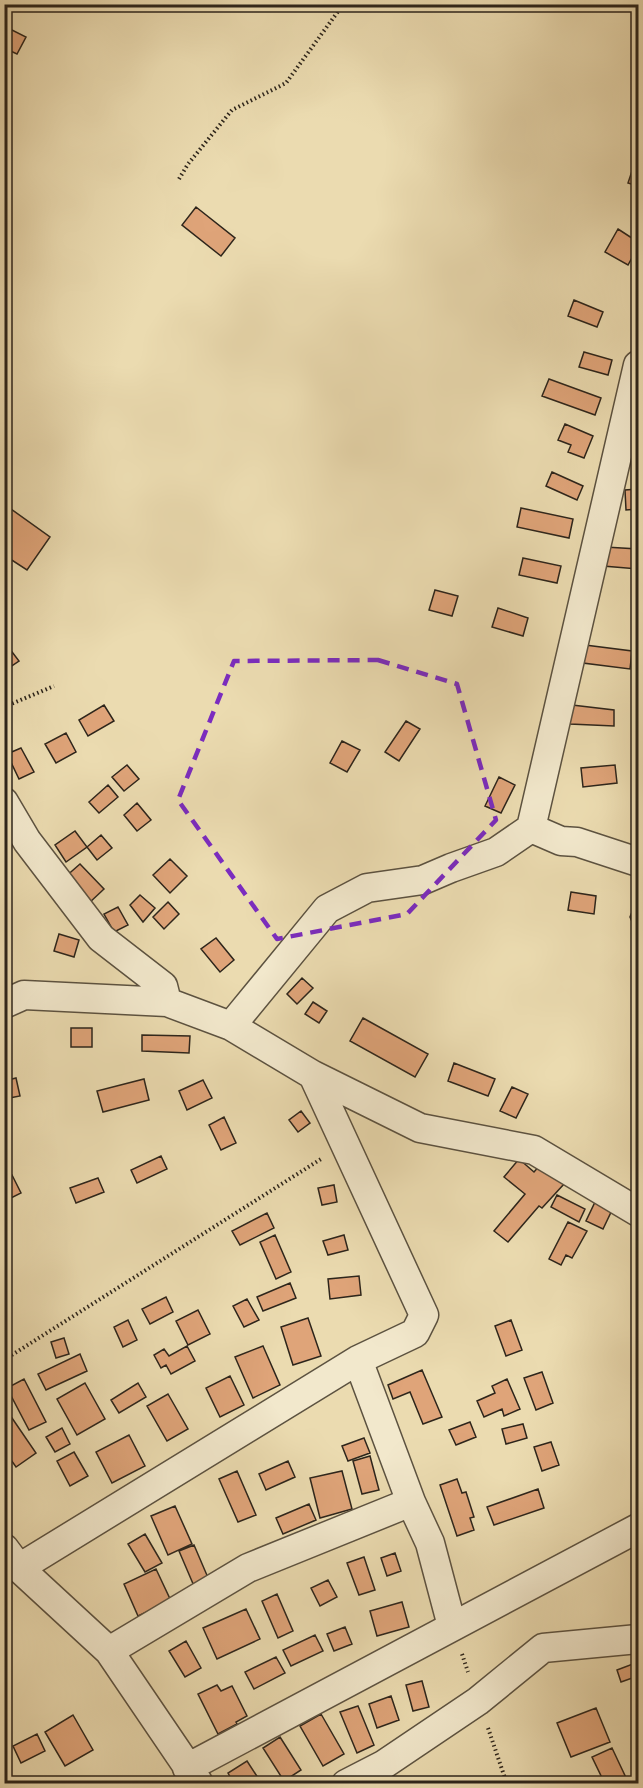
<svg xmlns="http://www.w3.org/2000/svg" width="643" height="1788" font-family="'Libre Bodoni',serif">
	<style>
		.building { fill: #dfa479; stroke: #2d251b; stroke-width: 1.5 }
		.lines { fill: none; stroke-linecap: round; stroke-linejoin: round }
		.minor-casing { stroke: #5c5240; stroke-width: 31 }
		.path { stroke: #2d251b; stroke-width: 4; stroke-dasharray: 1.5 3; stroke-linecap: butt }
		.minor { stroke: #f2e8cc; stroke-width: 28 }
		.marked { fill: none; stroke: #7b2cbf; stroke-width: 4.5; stroke-dasharray: 12 8; stroke-linejoin: round }
	</style>
	<rect width="100%" height="100%" fill="#ebdbb0"/>
	<filter id="stains"><feTurbulence type="fractalNoise" baseFrequency=".00333" numOctaves="4"/><feColorMatrix values="0 0 0 0 .2 0 0 0 0 .09 0 0 0 0 .02 0 0 0 .5 -.17"/></filter>
	<radialGradient id="worn" r=".72"><stop offset=".6" stop-color="#630" stop-opacity="0"/><stop offset="1" stop-color="#630" stop-opacity=".3"/></radialGradient>
	<path class="building" d="M4,26l22,11 -9,17 -13,-6z
		M635,162l3,1v23l-10,-3z
		M196,207l39,31 -14,18 -39,-31z
		M618,229l20,13v5l-10,18 -23,-13z
		M574,300l29,12 -6,15 -29,-11z
		M584,352l28,8 -4,15 -29,-8z
		M549,379l52,19 -6,17 -53,-19z
		M565,424l28,12 -9,22 -16,-6 3,-7 -13,-5z
		M552,472l31,14 -6,14 -31,-14z
		M638,489v20l-12,1 -1,-20z
		M4,504l46,33 -23,33 -23,-15z
		M521,508l52,11 -4,19 -52,-11z
		M605,547l33,2v20l-35,-3z
		M523,558l38,8 -4,17 -38,-8z
		M435,590l23,6 -6,20 -23,-6z
		M498,608l30,10 -5,18 -31,-9z
		M6,644l13,17 -15,10v-25z
		M585,645l47,6 -2,18 -47,-6z
		M104,705l10,16 -26,15 -9,-16z
		M572,705l42,5v16l-44,-2z
		M406,721l14,8 -21,32 -14,-9z
		M66,733l10,19 -20,11 -11,-19z
		M342,741l18,9 -13,22 -17,-9z
		M21,748l13,24 -15,7 -12,-25z
		M127,765l12,14 -15,12 -12,-14z
		M615,765l2,18 -34,4 -2,-19z
		M499,777l16,8 -14,28 -16,-7z
		M108,785l10,12 -19,16 -10,-11z
		M137,803l14,17 -14,11 -13,-16z
		M75,831l12,16 -21,15 -11,-17z
		M101,835l11,13 -15,12 -10,-13z
		M170,859l17,17 -17,17 -17,-18z
		M80,864l24,25 -16,15 -24,-26z
		M571,892l25,4 -2,18 -26,-4z
		M140,895l15,13 -12,14 -13,-17z
		M168,902l11,12 -15,15 -11,-12z
		M636,902h2v34l-8,-19z
		M118,907l10,18 -14,7 -10,-18z
		M59,934l20,6 -5,17 -20,-6z
		M216,938l18,22 -14,12 -19,-23z
		M302,978l11,10 -16,16 -10,-10z
		M313,1002l14,9 -8,12 -14,-9z
		M363,1018l65,36 -13,23 -65,-36z
		M71,1028h21v19h-21z
		M142,1035l48,1 -1,17 -47,-2z
		M454,1063l41,16 -7,17 -40,-15z
		M16,1078l4,18 -16,3v-18z
		M144,1079l5,21 -46,12 -6,-21z
		M203,1080l9,18 -25,12 -8,-19z
		M512,1087l16,7 -12,24 -16,-7z
		M301,1111l9,12 -12,9 -9,-12z
		M224,1117l12,26 -15,7 -12,-25z
		M161,1156l6,13 -30,14 -6,-13z
		M519,1159l15,13 7,-8 23,20 -22,24 -3,-2 -31,36 -14,-11 31,-37 -21,-17z
		M12,1175l9,18 -14,7 -3,-5v-16z
		M98,1178l6,14 -28,11 -6,-15z
		M334,1185l3,17 -15,3 -4,-17z
		M557,1195l28,14 -6,13 -28,-15z
		M596,1200l17,8 -10,21 -17,-8z
		M267,1213l7,15 -34,17 -8,-14z
		M568,1222l19,9 -15,27 -6,-3 -5,10 -12,-6z
		M275,1235l16,37 -15,7 -16,-37z
		M344,1235l4,15 -20,5 -5,-14z
		M638,1249v14l-6,-5z
		M359,1276l2,19 -31,4 -2,-20z
		M290,1283l6,15 -33,13 -6,-14z
		M166,1297l7,15 -23,12 -8,-15z
		M247,1299l12,21 -15,7 -11,-21z
		M198,1310l12,24 -22,11 -12,-24z
		M308,1318l13,38 -28,9 -12,-38z
		M128,1320l9,20 -14,7 -9,-20z
		M511,1320l11,30 -16,6 -11,-30z
		M64,1338l5,16 -13,4 -5,-16z
		M187,1346l8,15 -24,13 -5,-9 -5,3 -7,-13 10,-6 5,7z
		M263,1346l17,39 -27,13 -18,-41z
		M80,1354l7,17 -41,19 -8,-16z
		M422,1370l20,47 -19,7 -13,-32 -17,7 -5,-14z
		M542,1372l11,31 -17,7 -12,-32z
		M230,1376l14,29 -24,12 -14,-29z
		M24,1379l22,43 -17,8 -22,-42z
		M507,1379l13,30 -16,7 -2,-7 -18,8 -7,-16 18,-8 -3,-7z
		M85,1383l20,36 -28,16 -20,-36z
		M138,1383l8,14 -27,16 -8,-13z
		M168,1394l20,35 -21,12 -20,-35z
		M12,1418l24,35 -20,14 -12,-17v-27z
		M470,1422l6,15 -20,8 -7,-15z
		M523,1424l4,14 -21,6 -4,-15z
		M62,1428l8,16 -15,8 -9,-15z
		M129,1435l16,31 -33,17 -16,-31z
		M364,1438l6,15 -22,8 -6,-15z
		M551,1442l8,23 -17,6 -8,-24z
		M74,1452l14,24 -18,10 -13,-25z
		M370,1456l9,34 -17,4 -9,-33z
		M288,1461l7,16 -29,13 -7,-16z
		M237,1471l19,44 -18,7 -19,-43z
		M342,1471l10,38 -32,9 -10,-40z
		M457,1479l5,14 4,-1 8,25 -4,1 4,12 -17,6 -17,-51z
		M538,1489l6,19 -50,17 -7,-18z
		M309,1504l7,16 -33,14 -7,-16z
		M175,1506l17,38 -24,11 -17,-39z
		M145,1534l17,29 -17,9 -17,-28z
		M194,1545l15,35 -15,6 -15,-35z
		M395,1553l6,18 -14,5 -6,-18z
		M364,1557l11,33 -16,5 -12,-32z
		M156,1569l15,32 -33,15 -14,-32z
		M328,1580l9,17 -17,9 -9,-18z
		M277,1594l16,37 -15,7 -16,-37z
		M402,1602l7,25 -32,9 -7,-25z
		M246,1609l14,30 -43,20 -14,-31z
		M345,1627l7,17 -18,7 -7,-17z
		M315,1635l8,16 -32,15 -8,-16z
		M186,1641l15,27 -16,9 -16,-26z
		M276,1657l9,16 -31,16 -9,-17z
		M638,1662v14l-17,6 -4,-12z
		M422,1681l7,26 -16,4 -7,-26z
		M217,1685l4,6 11,-5 15,30 -11,6 1,2 -19,10 -20,-40z
		M391,1696l8,24 -22,8 -8,-24z
		M358,1706l16,39 -17,8 -17,-41z
		M596,1708l14,34 -39,15 -14,-34z
		M321,1714l23,40 -21,12 -23,-40z
		M73,1715l20,35 -28,16 -20,-34z
		M37,1734l8,17 -24,12 -8,-17z
		M280,1737l21,33 -17,11 -21,-33z
		M612,1748l17,36h-24l-13,-27z
		M247,1761l15,23h-28l-6,-11z"/>
	<g class="lines">
		<defs>
			<path id="minor" d="M4,802l23,39 74,97 62,48 4,16
				M531,828l30,13 16,1 61,20
				M4,1004l20,-9 143,7 64,24 82,49 107,53 114,22 104,62
				M231,1026l96,-117 40,-21 56,-8 28,-12 45,-16 35,-24 107,-463
				M358,1360l53,142 19,41 22,83
				M4,1548l15,20 90,83 89,131
				M19,1568l339,-208 57,-27 9,-18 -111,-240
				M109,1651l139,-83 163,-66
				M187,1768l451,-240
				M346,1784l37,-19 95,-64 65,-53 95,-9"/>
		</defs>
		<use href="#minor" class="minor-casing"/>
		<path class="path" d="M179,179l9,-15 44,-54 54,-27 56,-77
			M4,707l50,-21
			M4,1360l317,-201
			M462,1654l6,18
			M488,1728l19,56"/>
		<use href="#minor" class="minor"/>
	</g>
	<path class="marked" d="M378,660l79,24 39,136 -89,94 -130,25 -99,-139 56,-139z"/>
	<rect width="643" height="1788" fill="none" stroke="#ebdbb0" stroke-width="24"/>
	<rect x="6" y="6" width="631" height="1776" fill="none" stroke="#2d251b" stroke-width="3"/>
	<rect x="12" y="12" width="619" height="1764" fill="none" stroke="#2d251b" stroke-width="1.5"/>
	<rect width="100%" height="100%" filter="url(#stains)"/>
	<rect width="100%" height="100%" fill="url(#worn)"/>
</svg>
